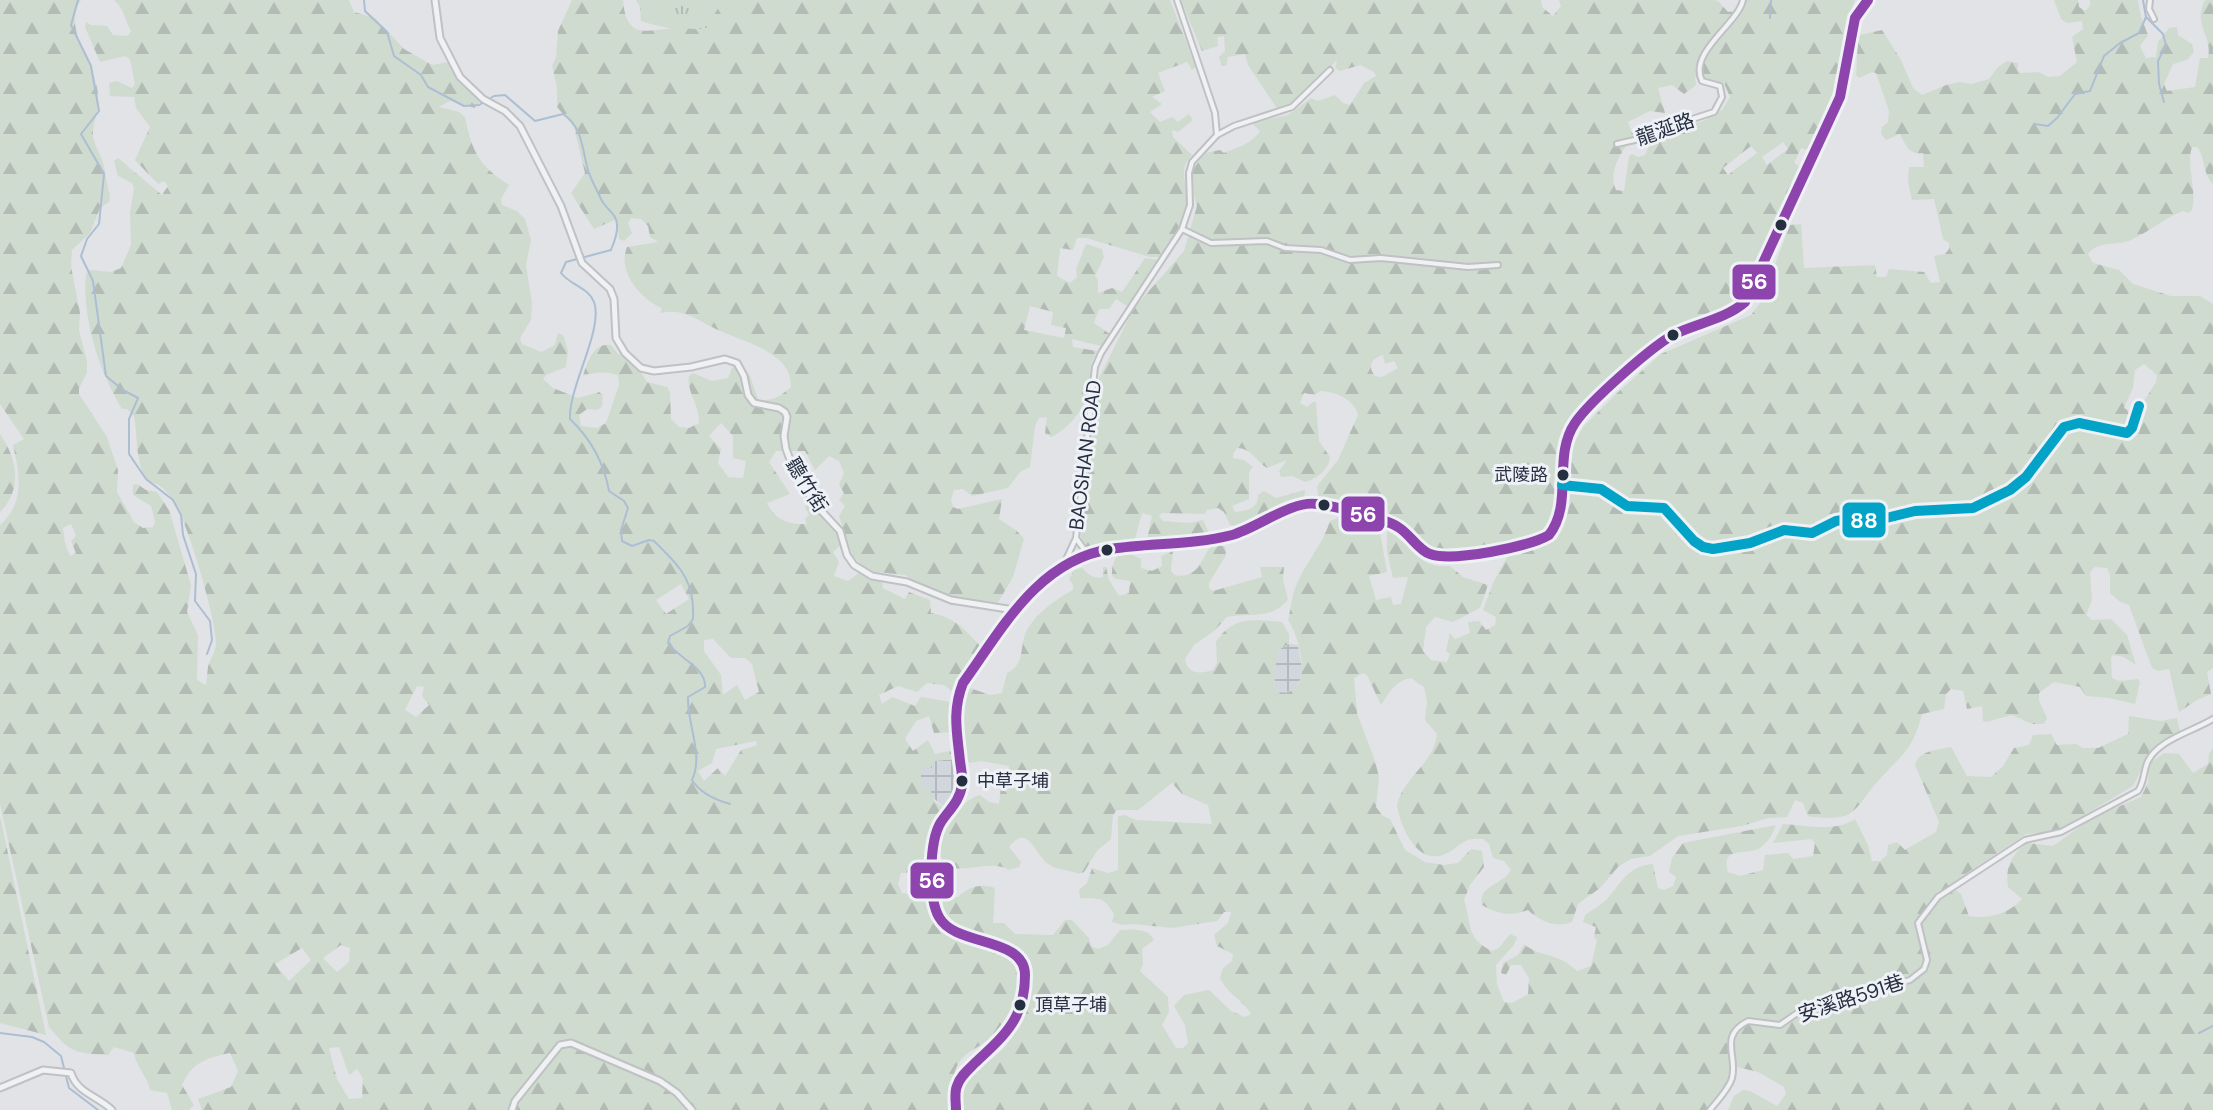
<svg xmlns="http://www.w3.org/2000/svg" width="2213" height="1110" font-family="'DM Sans','Noto Sans TC',sans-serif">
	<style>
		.industrial { fill: url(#industrial-grid) }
		.grass { fill: url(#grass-tufts) }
		.forest { fill: url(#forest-firs); fill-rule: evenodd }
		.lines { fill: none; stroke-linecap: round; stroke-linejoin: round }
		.stream { stroke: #acbed4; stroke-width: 2 }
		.minor-casing { stroke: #bfc1c4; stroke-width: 8 }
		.tertiary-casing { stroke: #bfc1c4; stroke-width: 9 }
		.minor { stroke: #f0f1f3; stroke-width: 4 }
		.tertiary { stroke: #f0f1f3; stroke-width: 5 }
		.secondary { stroke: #adb0b8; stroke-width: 6 }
		.bus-1-casing { stroke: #eef1f6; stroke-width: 16 }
		.bus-2-casing { stroke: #eef1f6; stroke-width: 16 }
		.bus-1 { stroke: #8e44ad; stroke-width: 10 }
		.bus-2 { stroke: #02a3c7; stroke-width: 10 }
		.bus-dot { fill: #262f41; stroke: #eef1f6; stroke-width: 3 }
		.labels { text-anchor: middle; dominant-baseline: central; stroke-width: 6; stroke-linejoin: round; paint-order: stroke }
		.bus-label { font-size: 18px; fill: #262f41; stroke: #eef1f6; text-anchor: start }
		.street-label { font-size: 20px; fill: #262f41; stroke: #eef1f6 }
		.line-badge { stroke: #eef1f6; stroke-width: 3 }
		.badge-label { font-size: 22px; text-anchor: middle; font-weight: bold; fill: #fff }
	</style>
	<defs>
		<pattern id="industrial-grid" width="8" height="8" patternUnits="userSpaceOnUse" patternTransform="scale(2)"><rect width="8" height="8" fill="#d2d6dd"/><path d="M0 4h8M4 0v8" fill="none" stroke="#b4b8bf"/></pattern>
		<pattern id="grass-tufts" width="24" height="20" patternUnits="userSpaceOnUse" patternTransform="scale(2)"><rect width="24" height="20" fill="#d0dbd0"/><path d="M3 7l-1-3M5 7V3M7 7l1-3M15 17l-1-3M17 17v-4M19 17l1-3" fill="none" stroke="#b2bcb4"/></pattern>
		<pattern id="forest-firs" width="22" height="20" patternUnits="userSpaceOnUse" patternTransform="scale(2)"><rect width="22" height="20" fill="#d0dbd0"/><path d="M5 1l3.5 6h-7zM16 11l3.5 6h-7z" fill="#b2bcb4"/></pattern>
	</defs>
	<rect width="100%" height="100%" fill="#e1e3e6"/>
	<path class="industrial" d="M1289,644l9,1 5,29 -8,15 -14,5 -6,-3 -1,-19 4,-22z
		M957,759l1,31 -6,14 -6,5 -25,-22v-19h11l-1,-7z"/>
	<path class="grass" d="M636,0h88l-18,38c-23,-8 -43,-10 -65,-17l-1,-14z"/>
	<path class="forest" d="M0,0h81c-19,27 12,61 16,88 4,19 -2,26 -4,43 -1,12 8,23 11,35 2,10 3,20 6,30l-1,6 -9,6 -10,25 -18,17 -1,16 9,47 -1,17 8,32v11l-8,15v6l28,43 11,33 -1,22 17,30 9,6 10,-1 2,-5 -4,-16 -18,-11v-10l4,-1 9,6 11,2 12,18 22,75 -4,27 11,23 -1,45 9,5c1,-5 1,-12 2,-18 2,-8 8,-15 8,-24 0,-24 -28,-119 -41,-139 -6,-10 -15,-23 -28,-22 -12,-22 -9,-42 -13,-66l-7,-7h-5c-23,-39 -40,-89 -36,-135l4,-4 21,2 10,-4 10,-23 -1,-32 4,-25 -2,-5 -14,-7 -4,-15 4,-3 44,37 6,-9 -4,-5 -6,3 -23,-24 15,-33 -14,-19 -2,-11 -24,-1 -1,-13 8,-2 15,7 3,-4 -5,-24 -4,-4 -26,6 -15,-35 1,-5 5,3 16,1 6,9 15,1 3,-5c-7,-12 -6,-22 -17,-31h235l5,12 21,6 29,31 28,16 16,-3 5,3 9,20 17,14v5l-4,4 -25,-7 -11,6 20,5 6,5c7,34 13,48 44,68l-8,14 1,6 15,6 8,8 6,21 -5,25 6,38 -1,17 -11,18 2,6 19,8 14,-7 3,-12 5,2 5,16 -2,16 -20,8 -3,4 10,9 25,10 21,-6 4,3 -1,11 -4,4 -11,-1 -8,6 2,11 16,2 9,-5 13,-38 -1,-10c-13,-4 -24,-3 -35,1 4,-14 11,-34 28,-31l7,9 14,4 15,24 20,5 3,5 1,27 8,8 10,1 10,-5c1,-18 -13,-31 -10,-47l4,-3 19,8 16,-3 4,-10 5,-2 13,10 8,23c13,4 24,-4 33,-12 1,-34 -44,-44 -68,-55 -23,-9 -37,-25 -63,-19l2,-5c-22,-9 -45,-37 -35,-61l31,-5 -8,-5 -2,-11 -7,-7 -10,-1 -3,5 4,10 -8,8 -5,-2 -2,-20 -23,10 -23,-36 14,-20 -11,-46 -17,-20v-20l-5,-21 4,-9 2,-26 14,-31h51c3,39 22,31 50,28 12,-1 21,3 33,0l17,-28h447l26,67 -4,3 -5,-8 -29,11 7,18 -13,6 10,7 -12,8 10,10 12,-5 6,5 11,-8 4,6 -15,12 -6,-2 1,7 19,18c-14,13 -5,27 -5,43 1,23 -15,40 -26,59h-11l-64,-19h-9l-4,12 -13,-2 -3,28 13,7 7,-6 -1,-8 10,-25 16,5 2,8 -9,19 3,4v13l14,-5 10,4 23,-34 13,2 -31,46 -11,-7 -7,10h-10l-5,14 16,11 -9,12 -29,-7 1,8 24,4c-10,20 -5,18 -7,37 -3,18 -23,43 -39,49l-6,-4 2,-16 -8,1 -4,8 -5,41 -10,5 -12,16 -36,8 -9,-7 -9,1 -3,10 2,7 5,2 44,-10 -3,20 18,12 7,8 -11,38 -19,32 -44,-4 -2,-9 -15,-3 -28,-18 -38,-4 -15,-16 -13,-39 6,-10 -6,-6 5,-7 -5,-8 5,-12 -5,-12 -10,-5 -14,14 -10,-19h-29l-7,11 21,32 -23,9c8,17 21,22 40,21l-2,-5 4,-4 -4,-8 2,-2c20,3 27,24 34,40l-8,7 6,10 -5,14 14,5 11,-8 23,8 1,7 22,11 4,-7 21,8 1,13c25,4 36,19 53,37l-10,10 -21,32 -9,-7 -17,-2 -10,9 -19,-6 -19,9 3,9 10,-7 23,9 6,-9 30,5 3,30 -20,1 -5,-17 -13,5 -11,18 8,12 15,-11 7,14 20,-4 2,9 -25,2v7h-11v19l9,2 5,13 11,7 -13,20 -4,42 -28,2 -3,11 4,9 24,4c14,46 47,42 85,59 17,38 7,64 -26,86 -8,6 -20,11 -25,19 -10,15 -9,32 -10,49h-748l-4,-11 33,-12 7,-16 -8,-18c-23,5 -38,9 -48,32l12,20 -5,5h-17l-5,-17 -17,-3c-2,-13 -14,-23 -16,-37l-20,-6 -6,8c-33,-2 -38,-2 -59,-28l-49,-223v-279c25,-22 20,-51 13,-80l11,-6 -24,-35zM1030,306l23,6 -2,13 15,3 -2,10 -40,-8zM721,423l12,13v22l13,3 -3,17 -15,-1 -10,-14 3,-14 -12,-13zM71,524l5,12 -5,5 5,12 -6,3 -5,-13 -2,-15zM681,584l8,15 -23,15 -10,-14zM713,639l18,19h14l7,6 7,28 -14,8 -8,-15 -14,10 -2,-20 -17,-24v-11zM417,686l7,1 -2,9 7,9 -13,12 -11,-7zM756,741l1,4 -16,5 -16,26 -7,-8 -14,13 -6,-10 14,-8 4,-14zM341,945l9,3 -1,14 -12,10 -14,-14zM302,948l9,12 -22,21 -14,-17zM339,1047l10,28 8,-6 6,10 -1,19 -13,1 -12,-20 -8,-31z
		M1181,0h360l1,7 11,9 8,-10 -2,-6h155l4,1 10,11 8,-1 4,-11h115l-9,24 -7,54 -31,72 -7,-2 -7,15 7,4 -50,121c-22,27 -56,24 -83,42 -34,23 -64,57 -94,85l-8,13 -7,30 -3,59 -4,10 -12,11 -25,7 -70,11 -18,-6 -14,-17 -16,-10 -68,-18 -10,-5 -2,-14 21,-26 20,-45c-4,-16 -22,-23 -37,-24l-7,4 -10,-2 -4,10 7,4 6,-5h3l3,39 11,16c0,11 -14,23 -25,25l-13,-6 -11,1 -2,-6 8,-11 -20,8c-11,-7 -16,-20 -30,-20l-4,6v4l11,2 9,7 -4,5v27l-17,7 3,6c12,-2 23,-2 23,-17l6,-4 12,7 29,-8 -1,11 -63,26 -11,-2 -6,-13 -6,-4 -11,2 -2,4 -43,-1 -3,3 4,5 26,2 14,-3 7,15 -8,3 -56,6 6,-28 -10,-3 -9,33 -39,6 -10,-5 -3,-12 18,-157 35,-70 50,-57 13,-45 -5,-18v-18l13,-17 15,-3 4,3c12,-5 29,-10 36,-22l-7,-7 1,-2 34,-7 23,-17 7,3 17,-6 8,8 7,2 14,-22 12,-7 -2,-4 -14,-7 -20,6 -5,-3 2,-8 -39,42 -16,7 -6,-2 -28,-42 -3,-11 -17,3 -2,9h-4l-3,-9 6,-6 -1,-15 -7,1 1,9 -16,5zM1695,77h5l9,6h15l6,14 -8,13 -19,11 -44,13 -8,8 -6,13 -7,2 -6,-3 -3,2 -5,35 -8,-1c-9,-18 7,-45 23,-56l-7,-1 -4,-11 22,-11 15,2 -7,-25 14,-3 12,9 12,-9zM1783,142l5,7 -21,16 -5,-8zM1751,146l6,7 -29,22 -5,-7zM1383,355l2,9 9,-3 4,7 -16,9 -7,-1c-8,-10 -3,-18 8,-21z
		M2054,0h24l1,7 6,4 5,-5v-6h48l3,17 7,18 -8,11 6,12 10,-1 2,-15 11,-14 8,-1 1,8 14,9 2,8 -7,8 -14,4 -9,20 3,7 28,-4 5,-29h8c5,-23 -16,-33 -3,-58h8v184c-11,-11 -7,-26 -16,-37h-5c-6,18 5,42 0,63l-4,3 -5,-2c-19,7 -34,21 -52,29 -14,6 -33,0 -43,14l5,9 26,7 14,14 38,12h29l13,8v364l-6,4 4,22 -14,6 -18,12 -10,-43 -11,2 -6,-3 -23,-63 -10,-4 -9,-8v-18l-3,-7 -12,-1 -5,5 2,28 -6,15 6,5 19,-1 16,16 9,30 -12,-8 -11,-2 -2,3 1,20 7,3 19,-2 2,3 -5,22 -26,-6 -23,-2 -6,-9 -26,-5 -15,11v8l8,17 -3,6h-12l-20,-9 -26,7 -3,-1 -1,-15 -15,3 -4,-18 -12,-2 -5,5 -2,15 -22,5c-10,38 -20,40 -44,67 -10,10 -17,25 -29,33 -9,6 -26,3 -37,3l-4,-1 -5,-13 -8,-3 -8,17 -19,1 -26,8 -64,10 -28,20 -19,3 -13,8 -18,21 -22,16 -6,18c-16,6 -33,-1 -44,-12 -17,7 -31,4 -46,-5 -4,-20 21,-20 29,-35l-7,-9 -11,-3 -4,-14 -6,-5c-24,-2 -23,10 -40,16 -27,9 -43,-29 -46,-50 6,-28 37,-41 40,-71l-12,-14 2,-19 -3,-14 -13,-9c-15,2 -22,15 -30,27l-14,-30 -4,-2 -9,5 3,35 18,48 4,16 -3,30 7,9 7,3 15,31 20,12 19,3 14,-2 13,-14 11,2 2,16 -14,18 -6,15c8,23 1,38 28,51l7,-3 11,-14 7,3 -3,8 -18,20 1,19 7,18 8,1 16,-9 1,-16 -8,-13h-10l-5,10 -5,-2 2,-10 15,-8 6,-11c14,13 34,8 53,27l14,-5 6,-26 -3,-3 2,-10 -13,-5 2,-7c7,-5 16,-10 22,-16 15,-17 21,-33 46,-35l5,24 6,2 9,-4 3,-9 -7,-5 3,-14 11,-15 93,-18c-3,9 -8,17 -16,23 -13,8 -40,-3 -32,24l12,4 23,-6 2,-15 23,-2 5,6 20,-3 2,-13 -3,-4 -39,4 10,-19c25,1 50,9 72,-5l13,26 4,16h8l7,-6 1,-10 9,-3 8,8 31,-18 3,-10 -24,-57c4,-15 23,-15 36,-18l16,29 24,1 12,-11 11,-18 15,-3 4,-10 18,-1 6,11 19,-1 7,4h15l30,-14 1,-18 32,5 16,-3 4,19 -14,2 -18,15 -16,32 -77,46 -30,2 -62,41 -12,12 9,7 8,22c19,4 41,-3 53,-17l-14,-12c-3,-20 3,-32 19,-44l26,3 39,-28 49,-21 7,-14 1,-19 15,-11 15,1 14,19 15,-9 1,-10 4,-6v362h-485l6,-14 9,-6 7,1 27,15 9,-12 -2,-7 -26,-15 -21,-5 -28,43h-748c-12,-31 31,-46 46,-66 15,-20 23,-39 23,-63 0,-52 -57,-33 -81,-64 -5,-7 -8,-13 -5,-22l14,2c10,-10 23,-14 37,-9l-2,35h11l11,11 38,1 12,-15h7l17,18 2,8 7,3 10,-4 12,-15c12,-1 28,-2 34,10l-12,9 1,15 -3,7 28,26 1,15 -7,13 14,23h7l5,-5 -3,-18 -11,-19 10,-11 25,-5 22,21 14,6 6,-3c-8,-14 -24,-20 -31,-36l3,-10 9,-7 1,-7 -16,-8 -3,-11 14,-12 3,-11h-7l-7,9 -45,7 -39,-4 -11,1 -10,-3 2,-8c-12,-20 -15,-14 -34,-16l-1,-8 8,-7 5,-15 16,5 10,-3v-54l7,-1 11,5 76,4 -4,-19 -26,-11 -10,-11 -34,27h-21l-4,5 -2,24 -14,12 -13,21 -5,2c-10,-4 -23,-4 -31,-10 -13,-9 -20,-42 -39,-17l12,15 -2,5 -10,3c-20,-14 -64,13 -68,-14 -2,-14 4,-25 11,-36 8,-11 15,-22 28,-25l9,7 10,2 3,-26 5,-2 2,-10 -28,-5 -11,2 -4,-3c-3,-24 -12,-51 4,-72l20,7 12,-2 5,-20c20,-9 11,-29 21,-45 11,-17 27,-28 45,-38v-5l-4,-6 5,-9 8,-2c6,6 12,12 21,9v-10h3l3,13 10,16 10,-3 1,-12 -14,-2 -4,-3c-1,-21 10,-28 29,-17v9l11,3 10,-5 -1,-10 12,-5 -2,19 3,5c36,7 25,-41 51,-28l1,8 -17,28v5l4,3 49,-14 -2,-10h24l-1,13 5,19c-15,21 -38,14 -61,18l-13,14 -20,14 -9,14c3,16 15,15 28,11l4,-7 -1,-21c18,-27 37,-22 66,-20l7,12v10l-11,6 -4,22 1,18c14,8 26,-4 27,-18 1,-15 -5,-39 -14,-52 3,-12 4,-26 9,-37 10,-22 26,-39 33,-62l10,-4 39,10 8,45 -18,4 7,24 15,-3 2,8 8,-1 7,-27 -15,1 -6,-27v-20c28,14 29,38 63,35l13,11 25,8 -8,23 -27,14 -18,-5 -9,10 -3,24 8,9 16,2 3,-8 -4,-3 4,-18 5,6 15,-6 -2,-11 11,-1 7,9 9,-5 1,-8 -13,-7 10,-27 18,-33 22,-1 24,-10 4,-9 6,-61 4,-19 12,-23 34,-34 44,-39 90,-39 9,-12 30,-78 11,-1 3,44 71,-3 2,12h9l3,-8 35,3 7,11 9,-1 -6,-26 11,-2 4,-5v-6l-6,-4 -9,-40 -22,1 -4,-18 1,-15h15l-1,-14c-14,2 -17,-7 -23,-19l-14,6 -5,-6 1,-7 6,-5 1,-11 -13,-38 -4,-1 -13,6 -3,-3 2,-37 2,-3 22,-5 19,30 12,28 9,7 24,-10 14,-3 11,2 18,-5 9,-12 9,-6 11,2v8l3,2 18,-1 9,5 12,-1 17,-14 -5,-25 11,-8 -1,-8 -15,2 -6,-4zM2144,364l13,11 -1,7 -10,16 -13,15 -9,-5 9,-20 2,-18z
		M0,434c17,24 23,55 0,78z
		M0,817l1,3 45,215 -46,-12z"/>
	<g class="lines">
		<path class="stream" d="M78,0l-7,25 20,41 8,45 -18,23 23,40 -5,50 -12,15 -6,17 12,25 13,95 17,14 15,8 -9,21v35l17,25 27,21 8,15 2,20 13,39 -1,27 15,20 2,19 -5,14
			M364,0l1,11 22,21 7,24 27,19 7,12 36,19 15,-1 15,-9 11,-1 30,26 28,-7c20,13 19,36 25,56 3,10 9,20 13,29 4,10 16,14 16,26 1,9 -3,17 -6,25l-45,12 -5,11c9,12 27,14 33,29 10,27 -26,86 -24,117 21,20 34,44 39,72l15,10 4,7 -7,22 1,11 10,5 17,-6 5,1c26,26 41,39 39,78l-5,7 -18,10 -2,7c10,15 38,24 37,44l-17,10c-1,28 16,57 4,83 8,13 24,20 38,24
			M2146,17l17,17 3,11 -8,16 1,23 5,18
			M1770,18l1,-18
			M2034,124l14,2 9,-8 18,-24 15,-3 14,-35 16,-13 19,-10 7,-16 -3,-17
			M0,1033l32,4 12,5 17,14 8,32 29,22
			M2199,1033l14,-7"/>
		<defs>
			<path id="minor" d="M2150,0l-1,9 5,10
				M1217,135l17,-9 58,-19 38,-37
				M1617,144l22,-5 19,-9 56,-18 8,-15 -2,-11 -18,-5c-14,-29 36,-57 41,-81
				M1182,229l29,14 56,-2 18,7 36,2 29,10 31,-2 87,9 30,-2
				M1562,485l39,4 26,17 37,2 30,33 9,6 10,2 37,-6 34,-13 28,3 24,-12 13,-2 25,2 41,-10 58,-3 37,-18 16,-13 38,-50 15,-4 48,10 5,-5 7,-22
				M1076,538l12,17
				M1063,566l13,-28 19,-171 6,-14 81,-124 8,-24 -1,-32 3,-11 25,-27 -2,-22 -38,-113
				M1710,1110c7,-9 19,-21 22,-32 6,-22 -14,-42 16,-57l32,4 23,-16 107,-29 14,-11 3,-9 -9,-37 20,-26 87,-57 36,-8 77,-41c7,-10 5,-20 10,-30 11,-22 46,-30 65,-42"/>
			<path id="tertiary" d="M435,0l5,38 20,39 23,22 22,12 15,15 41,80 21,57 28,26 4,10 2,39 9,15 16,15 13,3 37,-4 34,-8 12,4 7,13 4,19 6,8 25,5 6,4 2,5 -3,19 2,13 8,21 21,34 25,27 7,24 7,10 18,11 35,6 44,18 63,10
				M0,1088l43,-18 28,3c6,20 27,23 41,37
				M512,1110l3,-9 45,-56 11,-2 89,38 17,12 15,17"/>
		</defs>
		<use href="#minor" class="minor-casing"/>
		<use href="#tertiary" class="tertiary-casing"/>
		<use href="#minor" class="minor"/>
		<use href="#tertiary" class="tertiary"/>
		<path class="secondary" d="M956,1110c0,-8 -2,-17 1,-24 3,-10 12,-17 19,-24 29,-27 49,-44 49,-87 0,-39 -70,-28 -86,-58 -11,-19 -10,-76 2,-95 8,-12 19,-21 21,-37 1,-7 -1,-16 -2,-24 -3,-29 -8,-50 3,-78 39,-54 75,-123 148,-134 40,-6 82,-4 121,-14 25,-7 60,-35 85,-31 17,2 67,14 81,23 12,7 20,23 32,27 22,8 99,-7 119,-19 25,-32 3,-78 26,-112 14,-21 80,-80 102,-90 22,-10 50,-15 68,-31l95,-205 15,-79 13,-18"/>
		<defs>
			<path id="bus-1" d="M956,1110c0,-8 -2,-17 1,-24 3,-10 12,-17 19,-24 29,-27 49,-44 49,-87 0,-39 -70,-28 -86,-58 -11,-19 -10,-76 2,-95 8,-12 19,-21 21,-37 1,-7 -1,-16 -2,-24 -3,-29 -8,-50 3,-78 39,-54 75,-123 148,-134 40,-6 82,-4 121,-14 25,-7 60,-35 85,-31 17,2 67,14 81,23 12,7 20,23 32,27 22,8 99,-7 119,-19 25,-32 3,-78 26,-112 14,-21 80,-80 102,-90 22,-10 50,-15 68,-31l95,-205 15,-79 13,-18"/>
			<path id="bus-2" d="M1562,485l39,4 26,17 37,2 30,33 9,6 10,2 37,-6 34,-13 28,3 24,-12 13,-2 25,2 41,-10 58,-3 37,-18 16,-13 38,-50 15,-4 48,10 5,-5 7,-22"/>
		</defs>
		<use href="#bus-1" class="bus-1-casing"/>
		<use href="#bus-2" class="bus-2-casing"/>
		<use href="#bus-1" class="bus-1"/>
		<use href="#bus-2" class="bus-2"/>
	</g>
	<g class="bus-dot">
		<circle cx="1781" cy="225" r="7"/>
		<circle cx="1673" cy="335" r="7"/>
		<circle cx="1563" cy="475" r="7"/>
		<circle cx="1324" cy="505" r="7"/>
		<circle cx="1107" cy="550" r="7"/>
		<circle cx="962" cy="781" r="7"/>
		<circle cx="1020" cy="1005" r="7"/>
	</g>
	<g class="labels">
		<g class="bus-label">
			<text x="1548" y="475" text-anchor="end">武陵路</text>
			<text x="977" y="781">中草子埔</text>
			<text x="1035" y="1005">頂草子埔</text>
		</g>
		<g class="street-label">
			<text transform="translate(1665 129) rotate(-19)">龍涎路</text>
			<text transform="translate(1085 455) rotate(-83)">BAOSHAN ROAD</text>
			<text transform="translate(807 485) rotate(58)">聽竹街</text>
			<text transform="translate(1851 998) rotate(-18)">安溪路591巷</text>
		</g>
	</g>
	<g class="line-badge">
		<rect x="1731" y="263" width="46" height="38" rx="8" fill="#8e44ad"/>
		<rect x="1340" y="495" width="46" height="38" rx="8" fill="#8e44ad"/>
		<rect x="1841" y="501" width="46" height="38" rx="8" fill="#02a3c7"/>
		<rect x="909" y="861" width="46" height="39" rx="8" fill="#8e44ad"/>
	</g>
	<g class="badge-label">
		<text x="1754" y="289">56</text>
		<text x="1363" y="522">56</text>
		<text x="1864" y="528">88</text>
		<text x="932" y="888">56</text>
	</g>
</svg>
